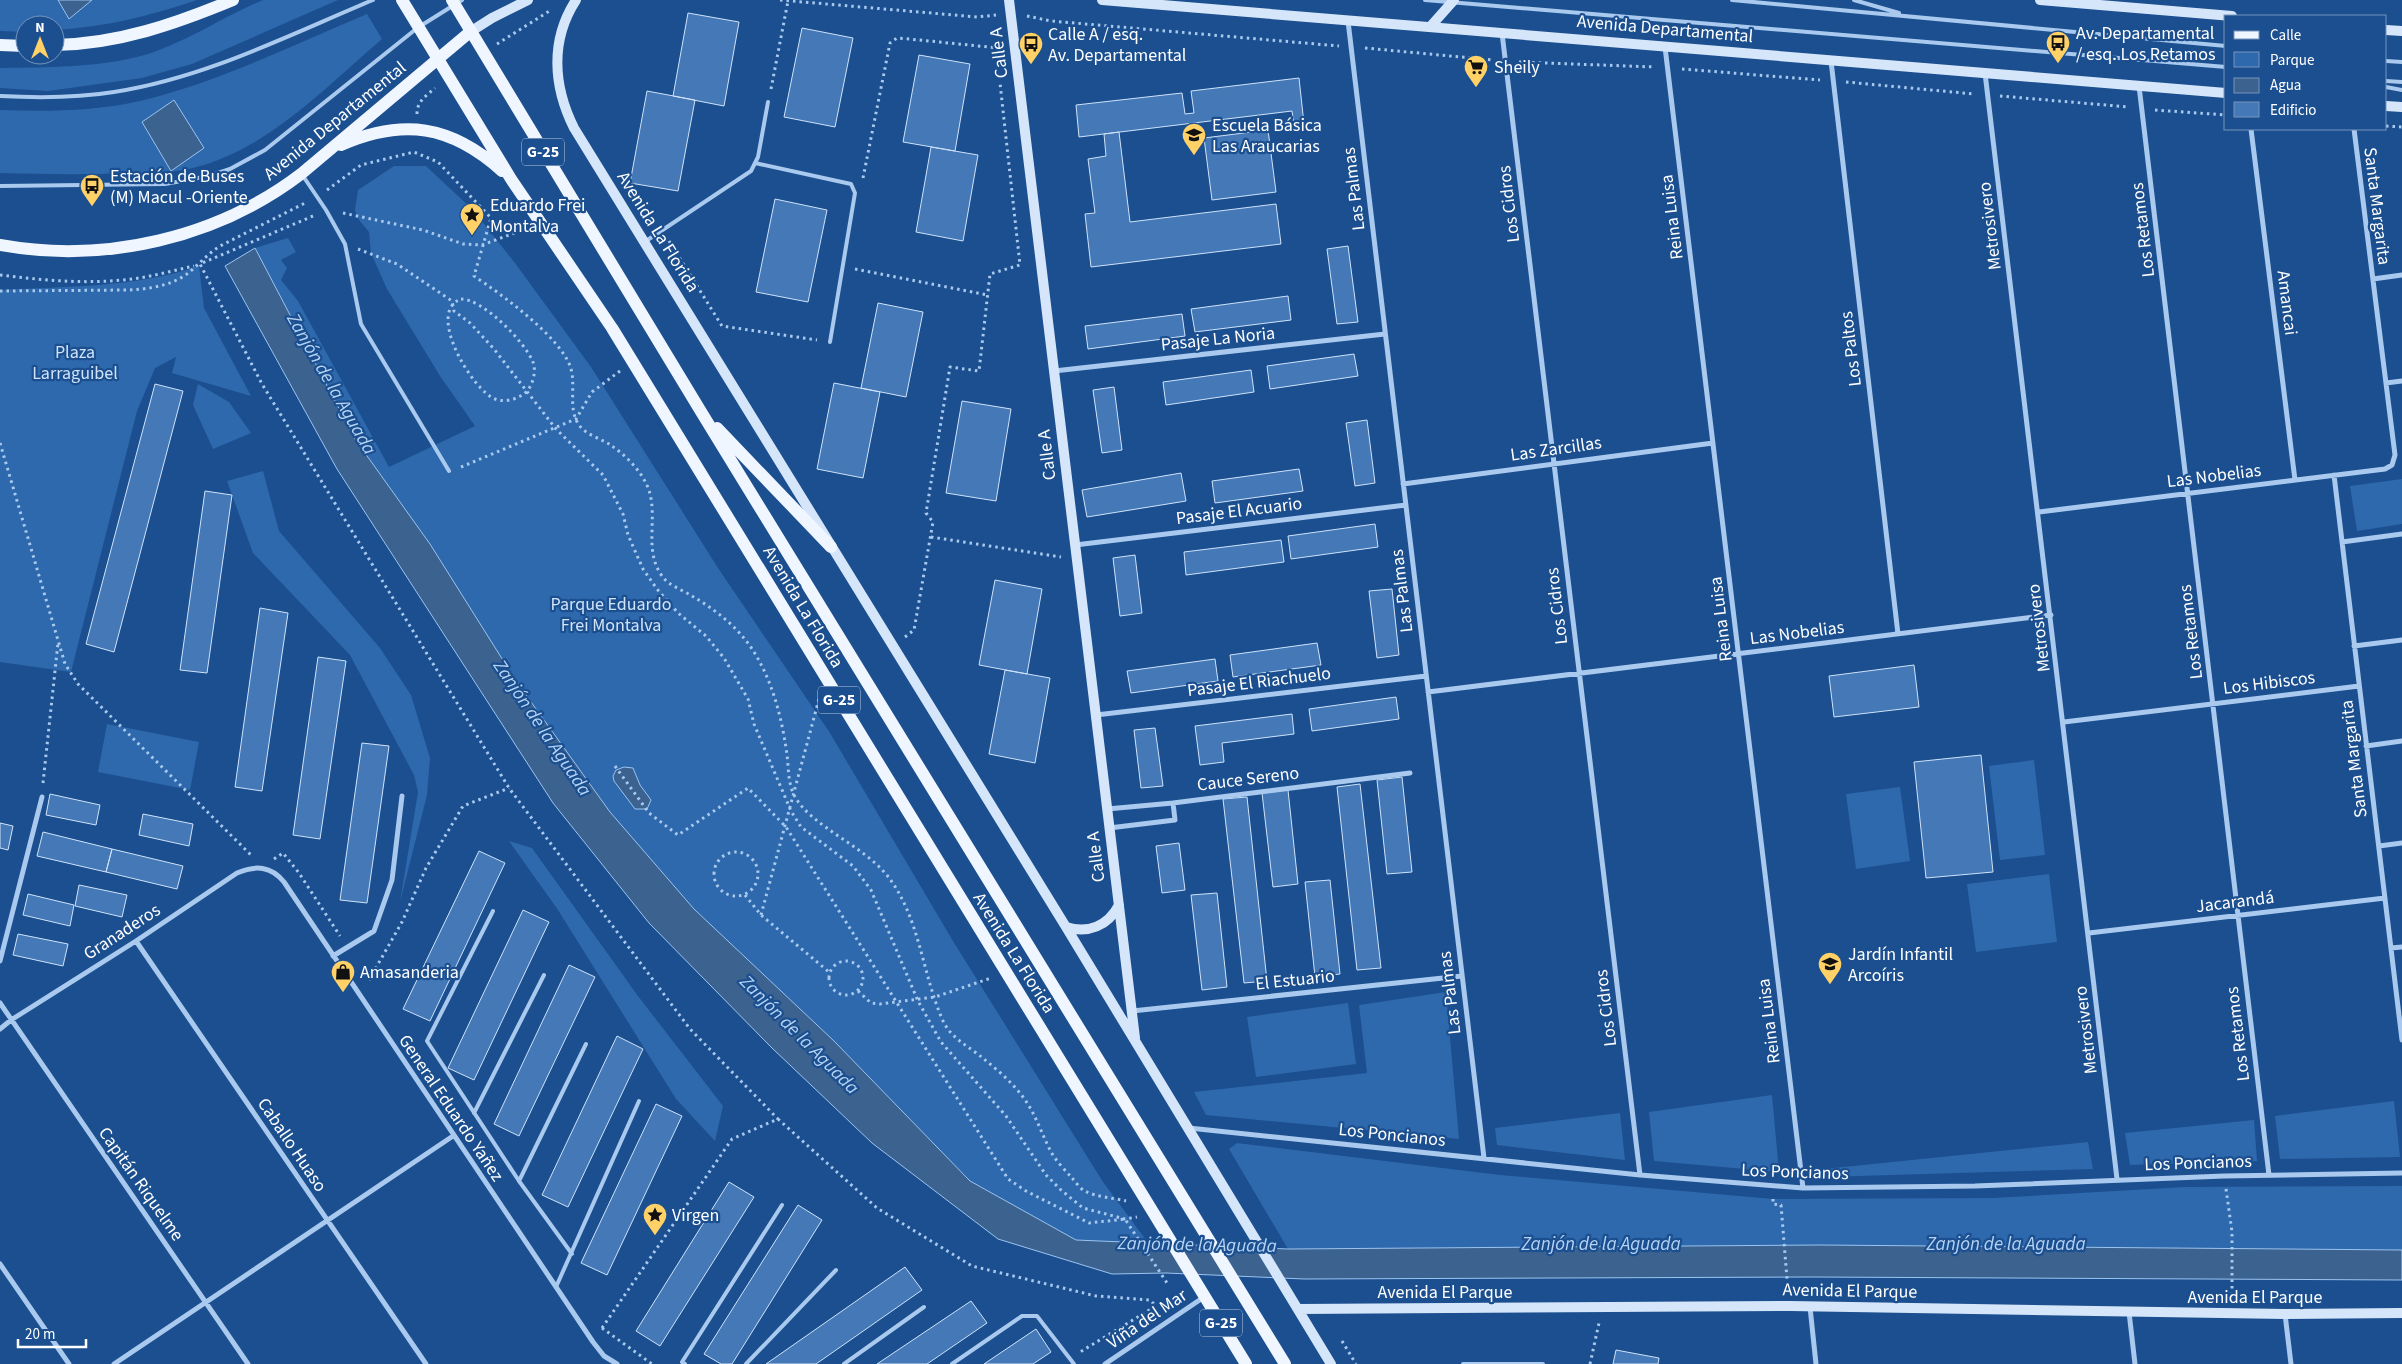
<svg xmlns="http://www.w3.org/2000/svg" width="2402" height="1364" font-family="'Source Sans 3',sans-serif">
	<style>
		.green { fill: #2e69ad }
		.water { fill: #3c6290; stroke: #9cc4f0 }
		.building { fill: #4478b7; stroke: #cfe3fa }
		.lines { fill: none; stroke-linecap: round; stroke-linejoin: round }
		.path { stroke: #a9c9ee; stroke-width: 3; stroke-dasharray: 2.5 4; stroke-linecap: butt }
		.lane { stroke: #a9c9ee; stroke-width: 4 }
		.street { stroke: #a9c9ee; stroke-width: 5 }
		.secondary { stroke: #d6e6fa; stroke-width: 10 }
		.primary { stroke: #f0f6ff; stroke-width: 12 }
		.labels { text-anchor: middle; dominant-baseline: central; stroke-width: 4.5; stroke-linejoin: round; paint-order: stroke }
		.shield { fill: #1b4f8f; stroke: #bbcadd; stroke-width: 1 }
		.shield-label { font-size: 16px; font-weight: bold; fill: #fff }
		.street-label { font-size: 18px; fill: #fff; stroke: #1b4f8f }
		.poi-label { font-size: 18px; fill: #fff; stroke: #1b4f8f; text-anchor: start }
		.park-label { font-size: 18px; fill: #cfe3fa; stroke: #1b4f8f }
		.water-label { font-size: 19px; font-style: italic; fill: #b5d3f5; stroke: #1b4f8f }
	</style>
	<rect width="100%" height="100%" fill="#1b4f8f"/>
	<path class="green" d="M0,0h58l11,18 23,-18h105c-47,16 -92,27 -142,30v-5h-30v7l-25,-1z
		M263,0h75l-146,64 -50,14 -94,13 -48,-3v-20c48,-1 94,0 141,-12 43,-12 81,-39 122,-56z
		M367,14l15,25c-56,48 -115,111 -189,129 -22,5 -45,5 -68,5 -42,2 -83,1 -125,0v-63c45,2 96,1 140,-9 79,-19 153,-56 227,-87z
		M394,166h32l47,44 42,53 76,104 127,201 112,165 123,208 150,241 46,62 -73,-4 -106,-59 -136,-140 -140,-132 -84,-97 -94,-131 -86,-137 -75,-105 -100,-191 33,-10 8,14 -15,8 6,8 -6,12 17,21 91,166 86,-41 -35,-50 -53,-87 -16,-36 -2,-21 -10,-12 -4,-10 3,-20z
		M199,266l5,42 47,88 -79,-23 4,-16 -21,11 -18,43 -66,261 -71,-10v-372c68,-4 134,-2 199,-24z
		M198,384l31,18 22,31 -38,16 -20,-44z
		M263,471l16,60 101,117 31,47 19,63 -3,37 -27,107 18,-110 -4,-17 -64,-120 -97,-102 -26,-72z
		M2402,479v45l-45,7 -7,-45z
		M107,724l92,18 -9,48 -92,-18z
		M2034,760l11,95 -45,5 -11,-94z
		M1900,787l10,74 -54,8 -10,-75z
		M509,841l23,7 106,148 85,110 -8,35 -39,-42 -118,-189z
		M2049,874l8,68 -81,10 -9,-68z
		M1446,992l13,147 -253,-24 -12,-23 173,-19 -8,-68z
		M1348,1003l8,61 -100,13 -9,-60z
		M1772,1095l7,77 -125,-11 -5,-49z
		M2394,1101l6,56 -120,2 -5,-43z
		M1620,1113l5,47 -128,-15 -2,-17z
		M2254,1120l3,41 -127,4 -5,-32z
		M2088,1142l5,27 -268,8 -1,-8z
		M1237,1143l263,32 273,24 220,-1 192,-11 217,-1v64l-582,-5 -532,4 -59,-100z"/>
	<path class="water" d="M58,0h34l-23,19z
		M174,100l30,48 -33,23 -29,-49z
		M255,248l100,191 75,105 86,137 94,131 84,97 140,132 136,140 106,59 212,9 532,-4 582,5v30l-590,-3 -508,2 -138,-6 -54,1 -114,-35 -126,-96 -100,-95 -123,-125 -96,-120 -216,-334 -112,-203z
		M624,767l9,1 7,17 11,15 -4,9h-12l-21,-28 -1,-5 3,-6z"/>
	<path class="building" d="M688,13l51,9 -15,84 -51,-10z
		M802,28l51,10 -18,89 -51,-10z
		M919,55l51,9 -15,87 -52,-9z
		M1299,78l5,46 -10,1 -2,-14 -213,26 -3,-32 106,-12 3,21 9,-1 -3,-22z
		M647,91l48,9 -17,91 -48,-8z
		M1268,130l8,62 -64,8 -8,-62z
		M1119,132l11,90 146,-18 5,40 -190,23 -6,-53 10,-1 -7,-54 18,-3 -2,-22z
		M931,147l47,8 -15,86 -47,-9z
		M775,199l52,11 -19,92 -52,-10z
		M1348,246l10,76 -21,2 -10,-75z
		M1288,296l3,24 -96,12 -4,-23z
		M878,303l45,9 -17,85 -45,-9z
		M1182,314l3,22 -97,13 -3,-23z
		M1354,354l4,22 -88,13 -3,-23z
		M1251,370l3,22 -88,13 -3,-23z
		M834,383l46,9 -17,86 -46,-9z
		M155,384l28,7 -69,261 -28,-8z
		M1114,387l8,63 -20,3 -9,-63z
		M962,401l49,8 -15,92 -50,-8z
		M1367,420l8,63 -20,3 -9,-63z
		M1299,469l4,22 -88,12 -3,-22z
		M1181,473l5,28 -99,16 -5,-27z
		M205,491l27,4 -25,178 -27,-3z
		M1375,524l3,23 -87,12 -3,-23z
		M1281,540l3,22 -98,13 -2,-23z
		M1135,555l7,58 -22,3 -7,-58z
		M995,580l47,9 -15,85 -48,-9z
		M1392,589l7,66 -22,3 -8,-67z
		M260,608l28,5 -26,178 -27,-4z
		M1317,643l4,22 -88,12 -3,-22z
		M318,657l28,4 -26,178 -27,-4z
		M1215,659l3,22 -87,12 -4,-22z
		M1914,665l5,42 -85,10 -5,-41z
		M1005,670l45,8 -15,85 -46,-9z
		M1396,697l3,22 -87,12 -3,-22z
		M1292,714l2,20 -72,9 2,19 -24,3 -5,-39z
		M1155,728l8,58 -22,2 -7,-58z
		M362,743l27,3 -22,157 -27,-3z
		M1981,755l12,117 -67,6 -12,-116z
		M1402,777l10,95 -25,2 -10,-94z
		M1360,784l21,184 -24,2 -20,-183z
		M1288,790l10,94 -25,3 -11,-94z
		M50,794l50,11 -4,20 -50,-10z
		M1247,797l20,184 -23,2 -21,-184z
		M143,814l50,10 -4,22 -50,-11z
		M0,823l13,3 -5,24 -8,-2z
		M43,832l69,17 -6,23 -69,-16z
		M1179,843l6,47 -23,3 -6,-47z
		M112,849l71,17 -6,23 -71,-17z
		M479,851l26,12 -75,158 -27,-12z
		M1330,880l10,94 -25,3 -10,-95z
		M79,885l48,10 -5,22 -47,-11z
		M1217,893l10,94 -25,3 -11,-95z
		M28,894l46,11 -4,21 -47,-11z
		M523,910l26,12 -75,158 -26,-12z
		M18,934l50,10 -5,22 -50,-11z
		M569,965l26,12 -76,159 -25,-12z
		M617,1036l26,13 -75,158 -26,-12z
		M656,1104l26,12 -75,159 -26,-12z
		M729,1182l25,15 -94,149 -24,-15z
		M798,1205l24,15 -90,144h-11l-17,-10z
		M905,1267l17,23 -106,74h-50z
		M971,1301l16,22 -60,41h-50z
		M1036,1329l15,23 -18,12h-49z
		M1616,1350l43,8 -1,6h-45z"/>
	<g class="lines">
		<path class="path" d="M780,0l197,17 19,-2
			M1027,16l24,5 288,25
			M497,44l54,-34
			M1365,48l128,12
			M1519,62l136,5
			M1682,69l138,11
			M1846,82l128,12
			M771,89l17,-88
			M2000,96l129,11
			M2155,110l71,5
			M417,114c0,-13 9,-18 18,-26
			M2386,126l16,1
			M863,178l27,-135 7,-5 12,1 90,9
			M327,190l34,-25 53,-13 24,10 53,56 -17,58c27,18 85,60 96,90 7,18 -3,42 9,59 6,9 20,13 30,19 17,11 36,30 41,50 7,27 -6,57 12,82 7,10 21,14 30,20 24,14 47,32 62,56 18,29 27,63 32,96 3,16 1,32 8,47 17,33 74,51 98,87 29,42 31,96 52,141 8,15 22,22 35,32 15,12 32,26 44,42 12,16 18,35 27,53 5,10 15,20 22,28 4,4 8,11 13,13 11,6 29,7 41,10
			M343,213l80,17 40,14 19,1 43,-16
			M313,216l-113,48 62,120 247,404 181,241 88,90
			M669,241l53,85 95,14
			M358,249l39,15 55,37 2,10 16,12 24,26 62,80 47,46 20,39 5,21 15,34 14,20 21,24 28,23 18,22 24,41 6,25 37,87 10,16 52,39 18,24 47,111 23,41 65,74 40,59 15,15 22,18 42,11 12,-2
			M855,269l133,26
			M0,275c41,5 81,9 123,5 24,-2 48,-9 71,-14
			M0,291l129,-1c22,-1 47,-5 64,-21 9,-8 16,-16 27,-23l87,-44
			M461,299c22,0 64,43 72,63 4,10 -1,26 -9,32 -8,5 -19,9 -29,5 -22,-8 -70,-87 -34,-100z
			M0,443l65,221 13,20 173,171
			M461,467l115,-48 16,-27 28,-21
			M931,537l130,20
			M905,637l9,-7 19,-108 -7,-9 24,-146 29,4 11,-97 30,-9 -20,-182
			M615,766l34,47 29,22 70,-47 38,39 222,352 18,12 63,32 36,-4 44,67
			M43,783l15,-140
			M714 874a22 22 0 1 1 44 0a22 22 0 1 1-44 0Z
			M274,859l9,-6 16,20 41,63
			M745,895l16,20 68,57
			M761,915l58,-216
			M829 978a17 17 0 1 1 34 0a17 17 0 1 1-34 0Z
			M369,980l33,-58 24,-54 37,-62 46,-18
			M858,991l13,12 9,1 55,-7 56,-19
			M2226,1189l6,43v65
			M1773,1199v5l8,1 7,86
			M602,1328l50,36
			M602,1328l130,-189 46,-20 99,89 95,58 124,30 54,4 6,6 -76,46
			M1342,1341l14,23
			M1590,1364l9,-41"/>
		<path class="lane" d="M1425,0l801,67
			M1732,0l494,46
			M1854,0l45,13
			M422,25l40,-25
			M2386,61l16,1
			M2386,81l16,1
			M2386,87l16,3
			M0,96c38,2 77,2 114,-4 91,-14 175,-57 259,-92
			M755,163l96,21 4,9 -25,149
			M303,176l23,34 19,34 16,80 88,147
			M0,186l165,-2 44,-8 21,-7 35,-19 151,-121
			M646,241l105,-70 7,-14 10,-55
			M493,911l-66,130 92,140 53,73
			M474,1113l70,-138
			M519,1181l67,-137
			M556,1287l83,-186
			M685,1364l-3,-2 100,-157
			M746,1364l90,-94
			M844,1364l80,-57
			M952,1364l70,-48h15l37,48
			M1463,1364h80"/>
		<path class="street" d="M1348,21l136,1137
			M1502,33l138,1142
			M1665,47l138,1141
			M1831,61l67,573
			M1985,73l132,1106
			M2139,86l130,1089
			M2251,129l44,351
			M2373,279l29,-4
			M1054,371l331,-37
			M2386,383l16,-2
			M2334,475l68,565
			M1403,484l310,-41
			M2039,512l346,-43 7,-4 3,-10 -41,-326
			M2342,542l60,-8
			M1075,545l331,-40
			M2354,646l48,-6
			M1428,692l623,-77
			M1096,715l330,-39
			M2064,722l295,-36
			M2366,746l36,-5
			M1107,809l66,-6
			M1109,828l66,-8 -2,-17 237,-30
			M2379,846l23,-3
			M2089,933l296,-35
			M136,941l290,423
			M2391,948l11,-1
			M333,956l41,-25 18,-51 10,-84
			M0,961l42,-164
			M0,1003l248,361
			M1132,1011l330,-35
			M0,1029l11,-9 125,-79 101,-68c19,-8 34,-7 47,9l309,460 11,14 13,8
			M1189,1128l451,47 163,13 172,-2 249,-10 178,-3
			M0,1264l69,100
			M1810,1307l6,57
			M2129,1312l6,52
			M2285,1314l6,50
			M114,1364l339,-228
			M1105,1364l99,-67"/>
		<path class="secondary" d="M576,0c-26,40 -23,86 -2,128l492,799 265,437
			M1009,0l126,1038
			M1102,0l1124,93
			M2040,0l192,16
			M1430,27l24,-27
			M2386,30l16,1
			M470,32l22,-14 36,-18
			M2386,106l16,1
			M1066,927c22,7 42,-1 53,-22
			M1298,1309l492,-3 495,8 117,-1"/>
		<path class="primary" d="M402,0l109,179 101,149 634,1036
			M452,0l248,410 585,954
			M0,45l25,1
			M55,45c63,-1 120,-21 178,-45
			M341,145c62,-27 110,-20 161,26
			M0,245c105,19 217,-7 301,-71l169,-142
			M717,428l114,119"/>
	</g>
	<defs>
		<symbol id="bus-pin" viewBox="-11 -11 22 30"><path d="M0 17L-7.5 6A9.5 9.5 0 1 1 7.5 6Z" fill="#ffd166" stroke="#1b4f8f"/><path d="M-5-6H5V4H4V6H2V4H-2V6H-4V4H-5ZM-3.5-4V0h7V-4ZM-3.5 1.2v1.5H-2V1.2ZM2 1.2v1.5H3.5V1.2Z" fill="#111"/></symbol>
		<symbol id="supermarket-pin" viewBox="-11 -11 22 30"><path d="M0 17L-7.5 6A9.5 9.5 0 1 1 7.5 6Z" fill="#ffd166" stroke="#1b4f8f"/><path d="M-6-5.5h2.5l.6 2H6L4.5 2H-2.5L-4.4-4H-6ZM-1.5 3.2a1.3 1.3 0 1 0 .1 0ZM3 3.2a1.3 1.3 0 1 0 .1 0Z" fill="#111"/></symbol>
		<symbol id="school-pin" viewBox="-11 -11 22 30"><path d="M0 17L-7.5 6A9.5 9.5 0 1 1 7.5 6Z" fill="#ffd166" stroke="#1b4f8f"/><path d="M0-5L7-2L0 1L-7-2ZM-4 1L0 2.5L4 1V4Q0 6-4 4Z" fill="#111"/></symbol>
		<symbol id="sight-pin" viewBox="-11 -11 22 30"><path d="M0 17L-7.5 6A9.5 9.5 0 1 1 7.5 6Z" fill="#ffd166" stroke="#1b4f8f"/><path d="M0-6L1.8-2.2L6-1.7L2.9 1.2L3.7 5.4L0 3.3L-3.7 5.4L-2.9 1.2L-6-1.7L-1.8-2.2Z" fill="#111"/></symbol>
		<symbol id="shop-pin" viewBox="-11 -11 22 30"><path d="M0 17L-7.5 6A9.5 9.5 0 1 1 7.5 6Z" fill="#ffd166" stroke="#1b4f8f"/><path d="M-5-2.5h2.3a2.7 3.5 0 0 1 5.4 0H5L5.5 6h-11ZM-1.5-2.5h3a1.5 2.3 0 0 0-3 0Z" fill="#111"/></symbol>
	</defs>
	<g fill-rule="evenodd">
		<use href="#bus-pin" x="2044" y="29" width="28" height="38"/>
		<use href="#bus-pin" x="1017" y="30" width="28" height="38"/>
		<use href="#supermarket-pin" x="1462" y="53" width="28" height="38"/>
		<use href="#school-pin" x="1180" y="121" width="28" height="38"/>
		<use href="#bus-pin" x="78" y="172" width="28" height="38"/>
		<use href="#sight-pin" x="458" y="201" width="28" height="38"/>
		<use href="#school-pin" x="1816" y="950" width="28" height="38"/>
		<use href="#shop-pin" x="329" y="958" width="28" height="38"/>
		<use href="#sight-pin" x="641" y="1201" width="28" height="38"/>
	</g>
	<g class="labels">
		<g class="shield">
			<rect x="522" y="138.5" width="42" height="27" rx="4"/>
			<rect x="818" y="686.5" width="42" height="27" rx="4"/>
			<rect x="1200" y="1309.5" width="42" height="27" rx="4"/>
		</g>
		<g class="shield-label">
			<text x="543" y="152">G-25</text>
			<text x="839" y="700">G-25</text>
			<text x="1221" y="1323">G-25</text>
		</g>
		<g class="street-label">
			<text transform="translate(1665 29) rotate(5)">Avenida Departamental</text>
			<text transform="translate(999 53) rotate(-97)">Calle A</text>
			<text transform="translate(335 121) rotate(-39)">Avenida Departamental</text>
			<text transform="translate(1354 189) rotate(-97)">Las Palmas</text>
			<text transform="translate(1509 204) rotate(-97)">Los Cidros</text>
			<text transform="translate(2377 206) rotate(83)">Santa Margarita</text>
			<text transform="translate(1672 217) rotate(-97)">Reina Luisa</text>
			<text transform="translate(1990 226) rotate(-97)">Metrosivero</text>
			<text transform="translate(2143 230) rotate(-97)">Los Retamos</text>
			<text transform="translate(658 232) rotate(58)">Avenida La Florida</text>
			<text transform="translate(2287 303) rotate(83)">Amancai</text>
			<text transform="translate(1218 339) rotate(-6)">Pasaje La Noria</text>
			<text transform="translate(1851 349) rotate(-97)">Los Paltos</text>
			<text transform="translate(1556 449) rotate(-8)">Las Zarcillas</text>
			<text transform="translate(1047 455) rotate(-97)">Calle A</text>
			<text transform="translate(2214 476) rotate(-7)">Las Nobelias</text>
			<text transform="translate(1239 511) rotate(-7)">Pasaje El Acuario</text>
			<text transform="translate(1402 591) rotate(-97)">Las Palmas</text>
			<text transform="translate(1557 606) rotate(-97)">Los Cidros</text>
			<text transform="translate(803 607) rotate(59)">Avenida La Florida</text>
			<text transform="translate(1721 619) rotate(-97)">Reina Luisa</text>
			<text transform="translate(2039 628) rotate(-97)">Metrosivero</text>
			<text transform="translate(2191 632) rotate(-97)">Los Retamos</text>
			<text transform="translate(1797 633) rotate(-7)">Las Nobelias</text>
			<text transform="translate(1259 682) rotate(-7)">Pasaje El Riachuelo</text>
			<text transform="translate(2269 683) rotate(-7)">Los Hibiscos</text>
			<text transform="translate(2354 759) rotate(-97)">Santa Margarita</text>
			<text transform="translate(1248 779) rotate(-7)">Cauce Sereno</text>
			<text transform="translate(1096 857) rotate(-97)">Calle A</text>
			<text transform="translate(2235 902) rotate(-7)">Jacarandá</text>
			<text transform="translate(122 932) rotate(-33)">Granaderos</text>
			<text transform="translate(1014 953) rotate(58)">Avenida La Florida</text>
			<text transform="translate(1295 980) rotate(-6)">El Estuario</text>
			<text transform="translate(1450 993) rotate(-97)">Las Palmas</text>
			<text transform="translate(1606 1008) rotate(-97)">Los Cidros</text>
			<text transform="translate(1769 1021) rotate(-97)">Reina Luisa</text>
			<text transform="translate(2086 1030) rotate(-97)">Metrosivero</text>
			<text transform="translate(2238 1034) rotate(-97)">Los Retamos</text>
			<text transform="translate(451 1108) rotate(56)">General Eduardo Yañez</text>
			<text transform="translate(1392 1135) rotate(6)">Los Poncianos</text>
			<text transform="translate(292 1145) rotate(56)">Caballo Huaso</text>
			<text transform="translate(2198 1163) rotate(-2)">Los Poncianos</text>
			<text transform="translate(1795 1172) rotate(2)">Los Poncianos</text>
			<text transform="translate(141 1184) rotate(55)">Capitán Riquelme</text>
			<text transform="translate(1850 1291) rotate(1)">Avenida El Parque</text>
			<text x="1445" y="1292">Avenida El Parque</text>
			<text x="2255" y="1297">Avenida El Parque</text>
			<text transform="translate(1147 1319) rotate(-34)">Viña del Mar</text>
		</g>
		<g class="poi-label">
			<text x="2076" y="33">Av. Departamental<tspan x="2076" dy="21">/ esq. Los Retamos</tspan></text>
			<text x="1048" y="34">Calle A / esq.<tspan x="1048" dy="21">Av. Departamental</tspan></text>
			<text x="1494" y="67">Sheily</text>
			<text x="1212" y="125">Escuela Básica<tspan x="1212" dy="21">Las Araucarias</tspan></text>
			<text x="110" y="176">Estación de Buses<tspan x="110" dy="21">(M) Macul -Oriente</tspan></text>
			<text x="490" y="205">Eduardo Frei<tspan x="490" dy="21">Montalva</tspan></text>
			<text x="1848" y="954">Jardín Infantil<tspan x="1848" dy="21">Arcoíris</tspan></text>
			<text x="360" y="972">Amasanderia</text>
			<text x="672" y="1215">Virgen</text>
		</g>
		<g class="park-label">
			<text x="75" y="352">Plaza<tspan x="75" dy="21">Larraguibel</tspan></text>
			<text x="611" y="604">Parque Eduardo<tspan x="611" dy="21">Frei Montalva</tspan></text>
		</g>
		<g class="water-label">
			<text transform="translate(331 384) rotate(60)">Zanjón de la Aguada</text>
			<text transform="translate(542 728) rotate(56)">Zanjón de la Aguada</text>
			<text transform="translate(799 1035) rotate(45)">Zanjón de la Aguada</text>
			<text x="1601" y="1244">Zanjón de la Aguada</text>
			<text x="2006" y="1244">Zanjón de la Aguada</text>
			<text transform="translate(1197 1245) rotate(1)">Zanjón de la Aguada</text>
		</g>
	</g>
	<rect x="2224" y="15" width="162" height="115" fill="#1b4f8f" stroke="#7695bc"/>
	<rect x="2234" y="31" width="25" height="8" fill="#f0f6ff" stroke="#7695bc"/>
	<text x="2270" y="40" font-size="15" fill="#ffffff">Calle</text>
	<rect x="2234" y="52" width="25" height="15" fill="#2e69ad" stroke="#7695bc"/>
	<text x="2270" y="65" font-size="15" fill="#ffffff">Parque</text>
	<rect x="2234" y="78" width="25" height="15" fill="#3c6290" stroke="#7695bc"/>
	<text x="2270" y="90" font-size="15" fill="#ffffff">Agua</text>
	<rect x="2234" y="102" width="25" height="15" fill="#4478b7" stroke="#7695bc"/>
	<text x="2270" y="115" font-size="15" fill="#ffffff">Edificio</text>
	<g transform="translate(40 40)"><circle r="24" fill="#1b4f8f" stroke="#7695bc"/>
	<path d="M0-4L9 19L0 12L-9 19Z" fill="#ffd166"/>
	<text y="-8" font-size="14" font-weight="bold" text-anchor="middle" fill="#ffffff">N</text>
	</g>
	<path d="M18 1339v8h68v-8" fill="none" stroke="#ffffff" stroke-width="2.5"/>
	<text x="25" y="1339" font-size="15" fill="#ffffff" stroke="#1b4f8f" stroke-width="4" paint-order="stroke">20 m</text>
</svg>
